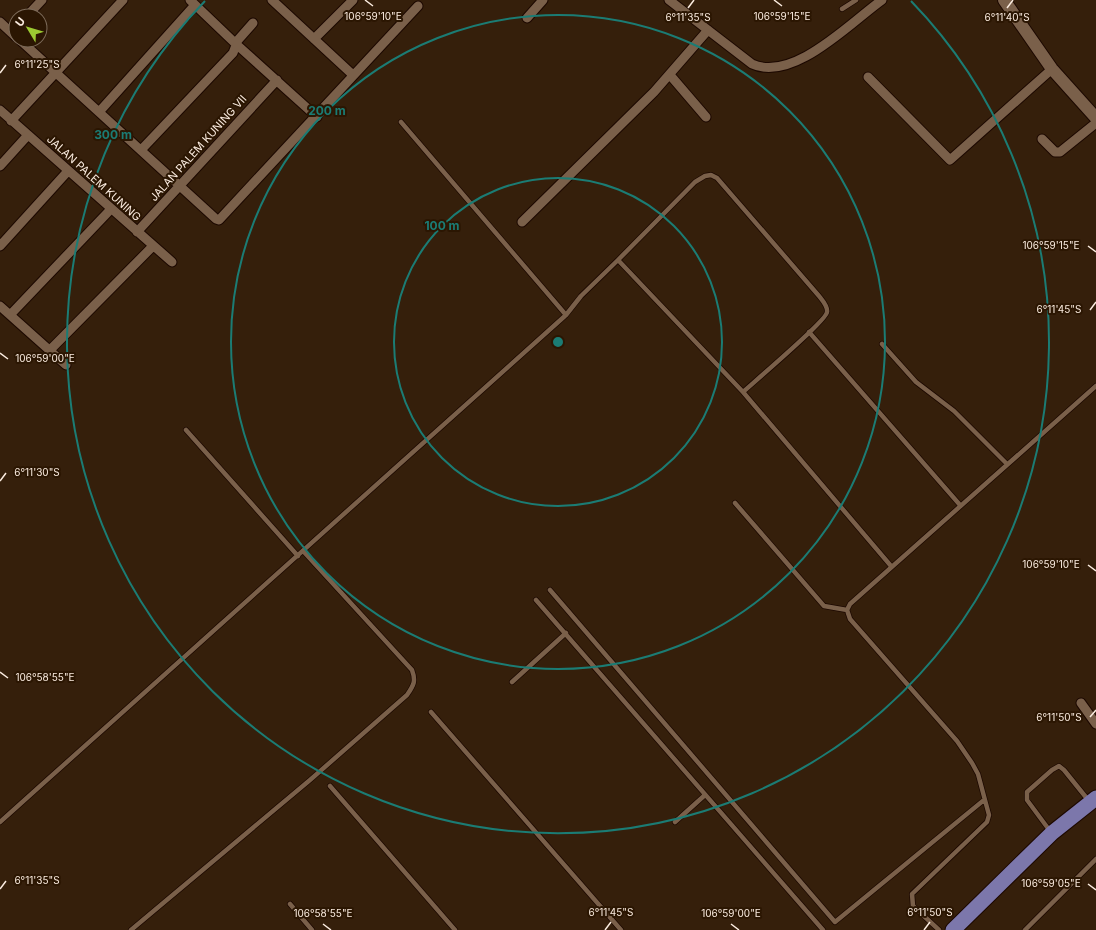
<svg xmlns="http://www.w3.org/2000/svg" width="1096" height="930" font-family="Inter,sans-serif">
	<style>
		.lines { fill: none; stroke-linecap: round; stroke-linejoin: round }
		.service-casing { stroke: #1c0800; stroke-width: 6 }
		.minor-casing { stroke: #1c0800; stroke-width: 11 }
		.tertiary-casing { stroke: #1c0800; stroke-width: 14 }
		.primary-casing { stroke: #1c0800; stroke-width: 17 }
		.service { stroke: #7a604a; stroke-width: 4.5 }
		.minor { stroke: #7a604a; stroke-width: 9 }
		.tertiary { stroke: #7a604a; stroke-width: 12 }
		.primary { stroke: #7c77ab; stroke-width: 15 }
		.ticks { fill: none; stroke: #fbece0; stroke-width: 1.5 }
		.ring { fill: none; stroke: #1b7c74; stroke-width: 2 }
		.labels { text-anchor: middle; dominant-baseline: central; stroke-width: 4; stroke-linejoin: round; paint-order: stroke }
		.street-label { font-size: 11px; fill: #fbece0; stroke: #2b1602 }
		.ticks-label { font-size: 10px; text-anchor: middle; fill: #fbece0; stroke: #2b1602; stroke-width: 4; stroke-linejoin: round; paint-order: stroke }
		.centre { fill: #1b7c74; stroke: #2b1602; stroke-width: 2 }
		.ring-label { font-size: 12px; text-anchor: middle; font-weight: bold; fill: #1b7c74; stroke: #2b1602; stroke-width: 4; stroke-linejoin: round; paint-order: stroke }
	</style>
	<rect width="100%" height="100%" fill="#351f0b"/>
	<g class="lines">
		<defs>
			<path id="service" d="M842,9l14,-9
				M618,260l77,-78 10,-6 6,-1 6,3 102,118c3,4 9,10 8,16 0,8 -73,70 -84,80
				M566,315l15,-19 37,-36 125,132 148,174
				M809,332l151,173
				M882,344l34,38 38,29 53,53
				M186,430l112,126
				M735,503l89,103 23,4
				M550,590l285,332 149,-122
				M536,600l287,330
				M512,682l54,-49
				M431,712l190,218
				M330,786l125,144
				M0,822l566,-507 -165,-193
				M675,822l30,-27
				M1050,831l-23,-31v-8l25,-22 7,-4 5,4 25,31
				M290,904l22,26
				M131,930l179,-150 97,-85c7,-10 9,-14 5,-25l-108,-118
				M939,930l-26,-24 -1,-12 75,-72 2,-7 -11,-41 -6,-11 -15,-22 -107,-122 -3,-9 3,-6 246,-218
				M1025,930l71,-71"/>
			<path id="minor" d="M190,0l46,44 81,73
				M272,0l81,75
				M669,0l83,64c41,19 99,-42 130,-64
				M27,16l15,-16
				M527,18l16,-18
				M0,22l16,15
				M314,39l39,-39
				M20,40l196,179 3,1 199,-214
				M670,75l36,42
				M868,77l82,83 102,-91
				M0,110l172,152
				M99,112l96,-107
				M11,121l112,-121
				M1042,139l13,13h5l36,-29
				M141,150l92,-97 5,-13 15,-17
				M0,166l28,-31
				M522,222l132,-130 54,-62
				M137,232l140,-152
				M0,246l68,-75
				M0,306l66,59
				M10,315l101,-106
				M50,350l103,-104
				M1081,703l15,21"/>
			<path id="tertiary" d="M1004,0l48,69 44,49"/>
			<path id="primary" d="M953,930l99,-97 44,-35"/>
		</defs>
		<use href="#service" class="service-casing"/>
		<use href="#minor" class="minor-casing"/>
		<use href="#tertiary" class="tertiary-casing"/>
		<use href="#primary" class="primary-casing"/>
		<use href="#service" class="service"/>
		<use href="#minor" class="minor"/>
		<use href="#tertiary" class="tertiary"/>
		<use href="#primary" class="primary"/>
	</g>
	<path class="ticks" d="M365,0l8,6M774,0l8,6M688,8l6,-8M1007,8l6,-8M0,73l6,-8M1088,246l8,6M1090,310l6,-8M0,353l8,6M0,481l6,-8M1088,565l8,6M0,672l8,6M1090,717l6,-7M1088,884l8,6M0,889l6,-8M323,924l8,6M731,924l8,6M605,930l6,-8M924,930l6,-8"/>
	<g class="ring">
		<circle cx="558" cy="342" r="164"/>
		<circle cx="558" cy="342" r="327"/>
		<path d="M911 1A491 491 0 1 1 205 1"/>
	</g>
	<g class="labels">
		<g class="street-label">
			<text transform="translate(198 148) rotate(-48)">JALAN PALEM KUNING VII</text>
			<text transform="translate(94 178) rotate(42)">JALAN PALEM KUNING</text>
		</g>
	</g>
	<g class="ticks-label">
		<text x="373" y="20">106°59'10"E</text>
		<text x="782" y="20">106°59'15"E</text>
		<text x="688" y="21">6°11'35"S</text>
		<text x="1007" y="21">6°11'40"S</text>
		<text x="37" y="68">6°11'25"S</text>
		<text x="1051" y="249">106°59'15"E</text>
		<text x="1059" y="313">6°11'45"S</text>
		<text x="45" y="362">106°59'00"E</text>
		<text x="37" y="476">6°11'30"S</text>
		<text x="1051" y="568">106°59'10"E</text>
		<text x="45" y="681">106°58'55"E</text>
		<text x="1059" y="721">6°11'50"S</text>
		<text x="37" y="884">6°11'35"S</text>
		<text x="1051" y="887">106°59'05"E</text>
		<text x="611" y="916">6°11'45"S</text>
		<text x="930" y="916">6°11'50"S</text>
		<text x="323" y="917">106°58'55"E</text>
		<text x="731" y="917">106°59'00"E</text>
	</g>
	<circle cx="558" cy="342" r="6" class="centre"/>
	<g class="ring-label">
		<text x="327" y="115">200 m</text>
		<text x="113" y="139">300 m</text>
		<text x="442" y="230">100 m</text>
	</g>
	<g transform="translate(28 28) rotate(308)"><circle r="19" fill="#2b1602" stroke="#7e6c5b"/>
	<path d="M0-3L7 15L0 10L-7 15Z" fill="#9cca32"/>
	<text y="-6" font-size="11" font-weight="bold" text-anchor="middle" fill="#fbece0">U</text>
	</g>
</svg>
